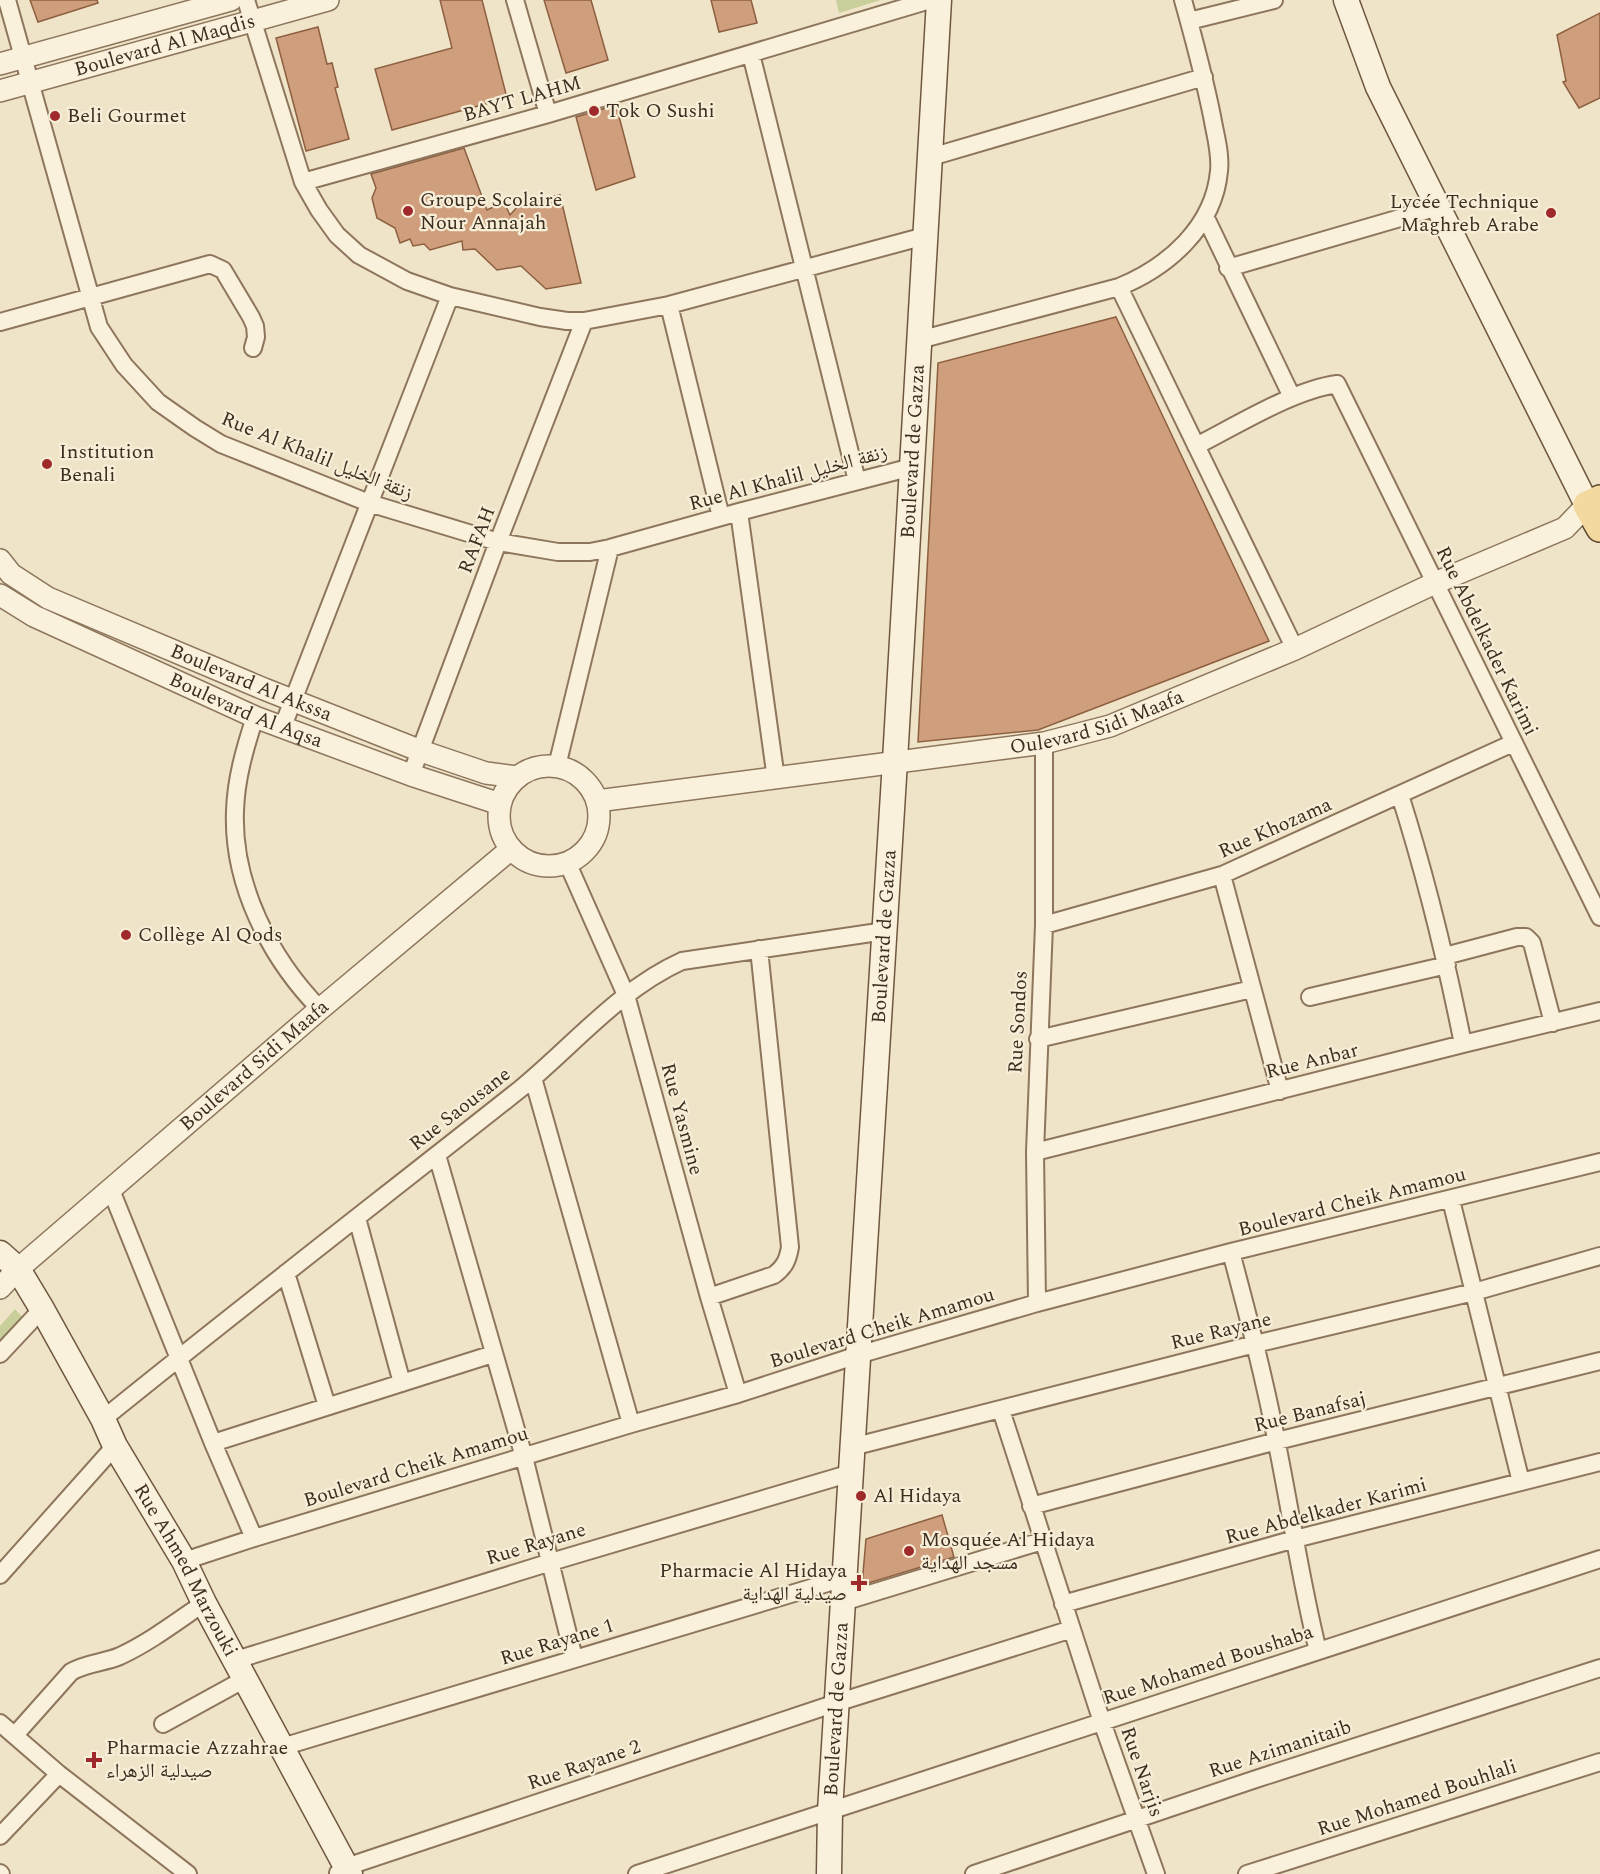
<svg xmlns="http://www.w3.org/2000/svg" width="1600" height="1874" font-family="Spectral,'Noto Naskh Arabic',serif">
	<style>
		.green { fill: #c9cf9b }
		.building { fill: #cf9f7d; stroke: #8d5f41; stroke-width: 1.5 }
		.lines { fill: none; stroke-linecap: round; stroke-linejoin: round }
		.minor-casing { stroke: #8d765c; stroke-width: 20 }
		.tertiary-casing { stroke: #8d765c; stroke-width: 24 }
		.secondary-casing { stroke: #6f573f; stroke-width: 27 }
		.primary-casing { stroke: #5b4430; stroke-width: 30 }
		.minor { stroke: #faf1dc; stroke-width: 16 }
		.tertiary { stroke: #faf1dc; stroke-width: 21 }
		.secondary { stroke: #faf1dc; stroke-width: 24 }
		.primary { stroke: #f3d9a0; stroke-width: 27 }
		.poi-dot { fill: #9e2a2b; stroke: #f7eed8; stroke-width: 2 }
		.labels { text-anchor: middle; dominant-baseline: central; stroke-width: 4.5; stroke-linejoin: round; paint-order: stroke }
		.street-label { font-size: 20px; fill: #3d2e20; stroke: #f7eed8 }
		.poi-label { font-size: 20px; fill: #3d2e20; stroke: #f7eed8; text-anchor: start }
	</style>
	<rect width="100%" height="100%" fill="#f0e4c8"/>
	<path class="green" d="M836,0h45l-42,13z
		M15,1309l10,11 -25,26v-20z"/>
	<path class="building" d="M30,0h67l1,3 -60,19z
		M440,0h42l25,98 -115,32 -17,-61 77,-21z
		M544,0h47l17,60 -42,13z
		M711,0h40l6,23 -38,9z
		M1600,13v85l-21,10 -16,-26 3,-1 -9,-46z
		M318,27l9,37 5,-1 6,24 -3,1 14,51 -43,12 -30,-113z
		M616,105l19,72 -39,13 -20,-73z
		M464,148l23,62 17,-8 6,13 10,-11 40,-9 21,88 -35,6 -25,-23 -24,4 -22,-21 -12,1 -1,-9 -32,9 -6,-6 -11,2 -3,-7 -10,4 -5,-15 -18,-10 -5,-20 4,-10 -5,-14z
		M1116,317l153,324 -231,89 -120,12 20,-379z
		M942,1515l12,42 -92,28 4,-46z"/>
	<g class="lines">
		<defs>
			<path id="minor" d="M7,0l92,327 25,38 34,37 37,26 26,16 148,59 129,39 60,10h32l20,-4 129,-36 173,-45
				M246,0l57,182 16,28 18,25 22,20 48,26 43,15 90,21 27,4h17l85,-16 256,-69
				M515,0l33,114
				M1189,21l85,-21
				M751,54l106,427
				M931,157l273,-80
				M303,182l245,-68 382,-114
				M1205,216l87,181
				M1228,268l210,-61
				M1119,287l176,362
				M669,305l52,212
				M0,322l210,-58 13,6 28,47 4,9 1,11 -3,11
				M919,340l200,-53c49,-20 95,-60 100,-116 2,-18 -4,-37 -7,-55 -8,-39 -18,-77 -29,-116
				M1196,446c40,-20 97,-56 141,-62l263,533
				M739,512l37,267
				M255,717c-10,31 -19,61 -20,94 -3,73 35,147 85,198
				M283,726l167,-430
				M557,766l53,-218
				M411,775l87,-233 86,-221
				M1400,795c26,82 46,164 63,249
				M567,862l59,133 83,302 29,97
				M1222,875l58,216
				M1044,925l178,-50 291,-132
				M1445,956l72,-19h9l6,6 21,80
				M1310,997l137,-32
				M1038,1039l214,-50
				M533,1078l98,346
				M1035,1152l428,-108 137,-33
				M437,1155l87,302 50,201
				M111,1190l102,253 41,95
				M1451,1200l70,282
				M357,1218l45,165
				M1231,1252c17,64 34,128 46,192 14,69 24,139 41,207
				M286,1273l41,133
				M709,1297l65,-22c11,-8 14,-16 16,-28l-31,-298
				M1037,1303l-2,-151 9,-227v-182
				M0,1354l42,-45
				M1001,1410l101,312 54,152
				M103,1419c137,-111 277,-219 416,-329 53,-43 99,-100 163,-129l203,-30
				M213,1443l280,-89
				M852,1447l403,-103 219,-52 126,-36
				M1031,1506l246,-65 323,-80
				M184,1561l70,-23 377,-114 107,-30 120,-39 179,-52 194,-51 369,-90
				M0,1575l115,-129
				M843,1602l199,-61
				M1063,1604l232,-65 305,-77
				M236,1660l315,-98 300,-89
				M0,1723l59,51 129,100
				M163,1724l82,-45
				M15,1735l56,-63c14,-9 33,-9 49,-16 30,-14 56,-34 84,-53
				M282,1747l562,-169
				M0,1836l59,-62
				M0,1873l1,1
				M338,1873l8,-6 490,-164 236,-74
				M637,1874l963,-315
				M974,1874l282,-95 344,-111
				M1247,1874l353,-112"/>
			<g id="tertiary">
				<path d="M0,64l231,-64"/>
				<path id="s1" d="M0,91l328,-91"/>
				<path id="s2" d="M0,560l11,14 37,24 216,91 157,62 65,22 31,4"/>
				<path id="s3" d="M0,595l34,21 221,101 156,58 89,29"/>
				<circle cx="549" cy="816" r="50"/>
				<path id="s4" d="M597,801l447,-58 66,-17 185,-77 140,-66 130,-55 22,-23"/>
				<path id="s5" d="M0,1288l18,-19 302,-260 191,-160"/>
			</g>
			<g id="secondary">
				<path d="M1346,0l32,87 209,418"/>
				<path id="s6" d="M0,1253l18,16 24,40 61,110 12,27 69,115 20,42 146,271"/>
				<path id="s7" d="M829,1874l1,-63 65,-1050 44,-761"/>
			</g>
			<path id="primary" d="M1600,499l-13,6 13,23"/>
		</defs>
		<use href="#minor" class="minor-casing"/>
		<use href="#tertiary" class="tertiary-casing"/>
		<use href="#secondary" class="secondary-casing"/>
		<use href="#primary" class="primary-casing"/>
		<use href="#minor" class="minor"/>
		<use href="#tertiary" class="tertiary"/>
		<use href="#secondary" class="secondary"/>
		<use href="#primary" class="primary"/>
	</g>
	<g class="poi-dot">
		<circle cx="594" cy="111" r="6"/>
		<circle cx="55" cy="116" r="6"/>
		<circle cx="408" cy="211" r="6"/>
		<circle cx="1551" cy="213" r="6"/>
		<circle cx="47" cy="464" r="6"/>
		<circle cx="126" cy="935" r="6"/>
		<circle cx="861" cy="1496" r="6"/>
		<circle cx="909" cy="1551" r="6"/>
		<path d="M856 1574h6v6h6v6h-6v6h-6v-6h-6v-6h6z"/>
		<path d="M91 1751h6v6h6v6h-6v6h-6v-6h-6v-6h6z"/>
	</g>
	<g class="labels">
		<g class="street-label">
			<text stroke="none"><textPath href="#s1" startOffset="171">Boulevard Al Maqdis</textPath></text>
			<text transform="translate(522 99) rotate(-16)">BAYT LAHM</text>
			<text stroke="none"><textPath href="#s7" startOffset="1425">Boulevard de Gazza</textPath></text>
			<text transform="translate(317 456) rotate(22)">Rue Al Khalil زنقة الخليل</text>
			<text transform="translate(788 478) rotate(-15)">Rue Al Khalil زنقة الخليل</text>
			<text transform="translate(477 540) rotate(-69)">RAFAH</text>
			<text transform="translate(1487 641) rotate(64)">Rue Abdelkader Karimi</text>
			<text stroke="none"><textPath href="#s2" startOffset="282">Boulevard Al Akssa</textPath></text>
			<text stroke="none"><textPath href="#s3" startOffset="272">Boulevard Al Aqsa</textPath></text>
			<text stroke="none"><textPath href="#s4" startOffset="507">Oulevard Sidi Maafa</textPath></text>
			<text transform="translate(1275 828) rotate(-24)">Rue Khozama</text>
			<text stroke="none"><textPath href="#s7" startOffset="939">Boulevard de Gazza</textPath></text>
			<text transform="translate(1018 1022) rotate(-87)">Rue Sondos</text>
			<text transform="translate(1312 1061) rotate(-14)">Rue Anbar</text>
			<text stroke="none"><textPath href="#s5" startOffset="338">Boulevard Sidi Maafa</textPath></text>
			<text transform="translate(460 1109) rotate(-38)">Rue Saousane</text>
			<text transform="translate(682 1119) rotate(75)">Rue Yasmine</text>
			<text transform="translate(1352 1202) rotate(-14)">Boulevard Cheik Amamou</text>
			<text transform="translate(882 1328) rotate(-17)">Boulevard Cheik Amamou</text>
			<text transform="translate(1221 1331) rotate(-14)">Rue Rayane</text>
			<text transform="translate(1310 1412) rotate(-14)">Rue Banafsaj</text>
			<text transform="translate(416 1467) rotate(-17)">Boulevard Cheik Amamou</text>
			<text transform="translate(1326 1511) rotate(-15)">Rue Abdelkader Karimi</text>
			<text transform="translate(536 1544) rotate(-17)">Rue Rayane</text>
			<text stroke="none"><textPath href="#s6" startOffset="369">Rue Ahmed Marzouki</textPath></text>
			<text transform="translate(557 1642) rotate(-17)">Rue Rayane 1</text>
			<text transform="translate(1208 1665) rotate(-18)">Rue Mohamed Boushaba</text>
			<text stroke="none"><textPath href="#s7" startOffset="165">Boulevard de Gazza</textPath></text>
			<text transform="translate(1280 1749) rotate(-18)">Rue Azimanitaib</text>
			<text transform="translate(584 1765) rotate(-19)">Rue Rayane 2</text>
			<text transform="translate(1142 1772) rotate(71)">Rue Narjis</text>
			<text transform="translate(1417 1798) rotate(-18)">Rue Mohamed Bouhlali</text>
		</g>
		<g class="poi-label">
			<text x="606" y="111">Tok O Sushi</text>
			<text x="67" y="116">Beli Gourmet</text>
			<text x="420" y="200">Groupe Scolaire<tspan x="420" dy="23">Nour Annajah</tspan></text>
			<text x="1539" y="202" text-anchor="end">Lycée Technique<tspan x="1539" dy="23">Maghreb Arabe</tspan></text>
			<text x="59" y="452">Institution<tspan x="59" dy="23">Benali</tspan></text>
			<text x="138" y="935">Collège Al Qods</text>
			<text x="873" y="1496">Al Hidaya</text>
			<text x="921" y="1540">Mosquée Al Hidaya<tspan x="921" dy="23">مسجد الهداية</tspan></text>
			<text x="847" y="1571" text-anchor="end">Pharmacie Al Hidaya<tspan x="847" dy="23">صيدلية الهداية</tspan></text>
			<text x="106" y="1748">Pharmacie Azzahrae<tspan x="106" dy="23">صيدلية الزهراء</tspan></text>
		</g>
	</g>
</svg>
